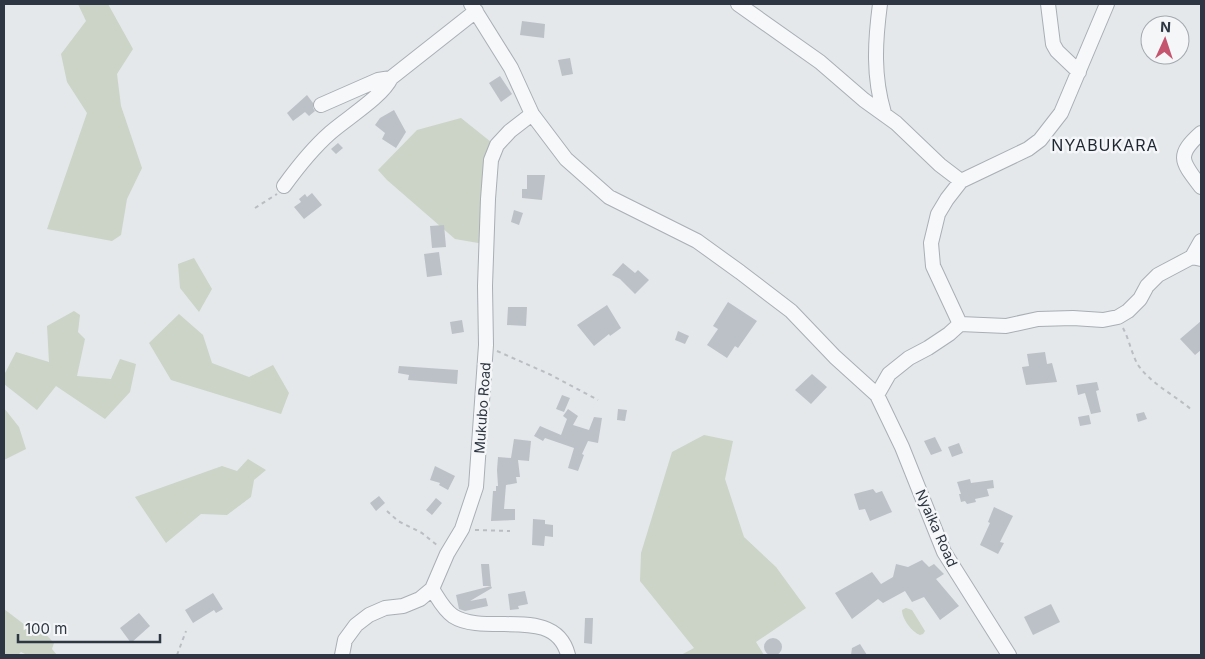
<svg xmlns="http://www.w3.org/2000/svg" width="1205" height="659" font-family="Inter,sans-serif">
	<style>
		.green { fill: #cbd4c6 }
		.building { fill: #bcc1c8 }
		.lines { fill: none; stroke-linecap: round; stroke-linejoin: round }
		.minor-casing { stroke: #a9afb5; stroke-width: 16 }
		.path { stroke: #babec3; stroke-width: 2; stroke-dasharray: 4 4; stroke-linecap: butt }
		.minor { stroke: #f7f8fa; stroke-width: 14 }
		.labels { text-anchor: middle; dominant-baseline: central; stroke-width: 5; stroke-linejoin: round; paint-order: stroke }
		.street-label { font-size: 14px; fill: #2d3642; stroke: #f4f6f8 }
		.quarter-label { font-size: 16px; letter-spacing: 1px; fill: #1f2733; stroke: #f4f6f8 }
	</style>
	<rect width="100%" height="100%" fill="#e4e8eb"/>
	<path class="green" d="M78,4h30l25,45 -16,25 4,32 21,62 -15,31 -6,36 -9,6 -65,-12 40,-116 -20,-31 -6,-28 25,-33z
		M461,118l30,24 -7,102 -29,-5 -68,-59 -9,-10 39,-40z
		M194,258l18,31 -13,23 -19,-24 -2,-24z
		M74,311l6,4 -2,17 7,7 -8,37 34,3 9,-20 16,5 -6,28 -25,27 -49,-33 -19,24 -33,-26v-9l12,-23 33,10 -2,-36z
		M179,314l24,21 9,28 37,14 24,-12 16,28 -8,21 -110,-34 -22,-37z
		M4,408l15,19 7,22 -22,11z
		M704,435l29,6 -8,38 19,58 32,30 30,41 -50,34 8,13h-83l13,-7 -54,-67 1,-28 31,-101z
		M248,459l18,11 -12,10 -3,17 -24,18 -26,-1 -35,29 -31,-46 87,-31 15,5z
		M906,608l6,2 13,21 -2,3 -3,1c-8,-3 -18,-16 -18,-25z
		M4,609l21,16 14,2 15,16 -2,6 5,6h-30l-6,-3 -3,3h-14z"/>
	<path class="building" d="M522,21l23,3 -1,14 -24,-3z
		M570,58l3,16 -11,2 -4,-16z
		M500,76l12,18 -11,8 -12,-19z
		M307,95l6,8v5l2,3 -6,5 -4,-4 -12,9 -6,-8z
		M394,110l12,22 -10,16 -14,-9 3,-6 -10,-8 5,-7z
		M338,143l5,5 -7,6 -5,-5z
		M527,175h18l-3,25 -20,-2v-9h5z
		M312,193l10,12 -18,14 -10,-12 7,-5 -2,-3 6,-5 2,3z
		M514,210l9,3 -4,12 -8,-3z
		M444,225l2,22 -14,1 -2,-22z
		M439,252l3,23 -15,2 -3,-23z
		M623,263l12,10 3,-3 11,10 -14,14 -15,-15 -8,-4z
		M728,302l29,19 -19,27 -3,-2 -8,12 -20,-13 11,-16 -5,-3z
		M607,305l14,23 -11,8 -1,-2 -15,12 -17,-21z
		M508,307h19l-1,19 -19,-1z
		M462,320l2,12 -12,2 -2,-12z
		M1201,321v29l-6,5 -15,-16z
		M678,331l11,5 -4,8 -10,-4z
		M1045,352l2,12 5,-1 5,19 -31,3 -4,-18 7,-1 -2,-12z
		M399,366l59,4 -1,14 -49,-4 1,-5 -11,-2z
		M812,374l15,13 -16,17 -16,-14z
		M1097,382l2,8 -3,1 5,21 -10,2 -6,-21 -7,2 -2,-10z
		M562,395l8,3 -6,14 -8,-3z
		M568,409l10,7 -5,9 16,5 5,-13 8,1 -4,25 -10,-2 -6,13 2,1 -6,16 -10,-3 6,-20 -29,-10 -2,3 -9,-5 6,-10 21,9 6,-16 -4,-3z
		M618,409l9,1 -2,11 -8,-1z
		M1144,412l3,7 -9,3 -2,-8z
		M1089,415l2,9 -11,2 -2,-9z
		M935,437l7,14 -11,4 -7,-14z
		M514,439l17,2 -2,20 -11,-1 2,17h-4l1,6 -11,2 -2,24h11v11l-24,1 2,-30h3v-5h2l-1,-16 1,-13 13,1z
		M959,443l4,10 -11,4 -4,-10z
		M435,466l20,10 -7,14 -9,-5 1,-2 -10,-3z
		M970,479l1,4 22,-3 1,8 -7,1 2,7 -14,3 1,3 -9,2 -2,-3 -4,1 -2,-8h2l-4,-12z
		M873,489l3,4 6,-2 10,21 -22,9 -5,-12 -6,1 -5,-16z
		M379,496l6,7 -9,8 -6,-8z
		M436,498l6,5 -10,12 -6,-5z
		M994,507l19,9 -13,26 4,1 -6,11 -18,-9 10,-22 -2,-1z
		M533,519l12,1v4l8,1v12l-8,-1 -1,10 -12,-1z
		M922,560l7,7 5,-3 10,10 -8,5 23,27 -19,14 -16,-23 -12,5 -7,-11 -22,12 -5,-4 -26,20 -17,-26 37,-21 9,12 12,-7 3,-13 12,3z
		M481,564h8l2,22h-8z
		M491,586l1,2 -22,13 16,-3 2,8 -23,5 -6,-2 -3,-14z
		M525,591l3,13 -10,2 1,3 -9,1 -2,-16z
		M213,593l10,16 -7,4 -2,-3 -21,13 -8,-13z
		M1051,604l9,18 -27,13 -9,-18z
		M139,613l11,13 -19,17 -11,-15z
		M585,618h8l-1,26 -8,-1z
		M764 647a9 9 0 1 1 18 0a9 9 0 1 1-18 0Z
		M860,644l7,11h-16l1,-7z"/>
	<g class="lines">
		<defs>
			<path id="minor" d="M471,4l40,64 21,46 34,45 43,38 88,44 43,31 51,39 44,46 42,38 25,52 42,105 65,103
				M738,4l82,58 44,38 32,23 44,42 21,16
				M880,4c-5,38 -7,72 4,109
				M1048,4l5,40 4,7 22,21
				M321,105l57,-25 13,-2
				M1201,133c-26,23 -19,29 0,54
				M284,186c13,-18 29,-38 46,-53 17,-15 52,-36 61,-55l85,-67
				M1192,257l9,-16
				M960,324l46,2 32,-7 35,-1 30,2 15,-3 10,-6 12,-12 7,-13 11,-11 34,-18 9,2
				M877,395l12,-21 20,-16 19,-10 21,-14 11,-10 -27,-58 -2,-23 7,-29 9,-15 14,-18 67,-32 12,-9 21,-27 46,-109
				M432,589c6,9 11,20 21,27 33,21 102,-12 115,39
				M342,655l3,-15 11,-15 13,-10 16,-7 18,-2 17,-7 12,-10 15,-35 15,-25 14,-42 10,-142 -1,-59 3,-87 3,-39 6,-15 13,-14 22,-17"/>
		</defs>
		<use href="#minor" class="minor-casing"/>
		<path class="path" d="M255,208l22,-14
			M1123,328c6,11 9,27 15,37 14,20 37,30 55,46
			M497,351l52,23 49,26
			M387,511l11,10 24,12 16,13
			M475,530l35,1
			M177,655l9,-24"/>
		<use href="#minor" class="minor"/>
	</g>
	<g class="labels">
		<g class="street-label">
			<text transform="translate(482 408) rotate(-86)">Mukubo Road</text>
			<text transform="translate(937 528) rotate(66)">Nyaika Road</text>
		</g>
		<g class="quarter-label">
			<text x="1105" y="145">NYABUKARA</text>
		</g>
	</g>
	<rect width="1205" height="659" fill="none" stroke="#2d3642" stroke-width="10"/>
	<g transform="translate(1165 40) rotate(3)"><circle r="24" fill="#f4f6f8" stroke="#a4a9af"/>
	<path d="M0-4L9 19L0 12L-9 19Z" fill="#c5546e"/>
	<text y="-8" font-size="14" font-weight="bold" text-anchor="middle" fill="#2d3642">N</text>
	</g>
	<path d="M18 634v8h142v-8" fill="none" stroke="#2d3642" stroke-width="2.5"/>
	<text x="25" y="634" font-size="15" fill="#2d3642" stroke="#f4f6f8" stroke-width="4" paint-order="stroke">100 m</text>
</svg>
